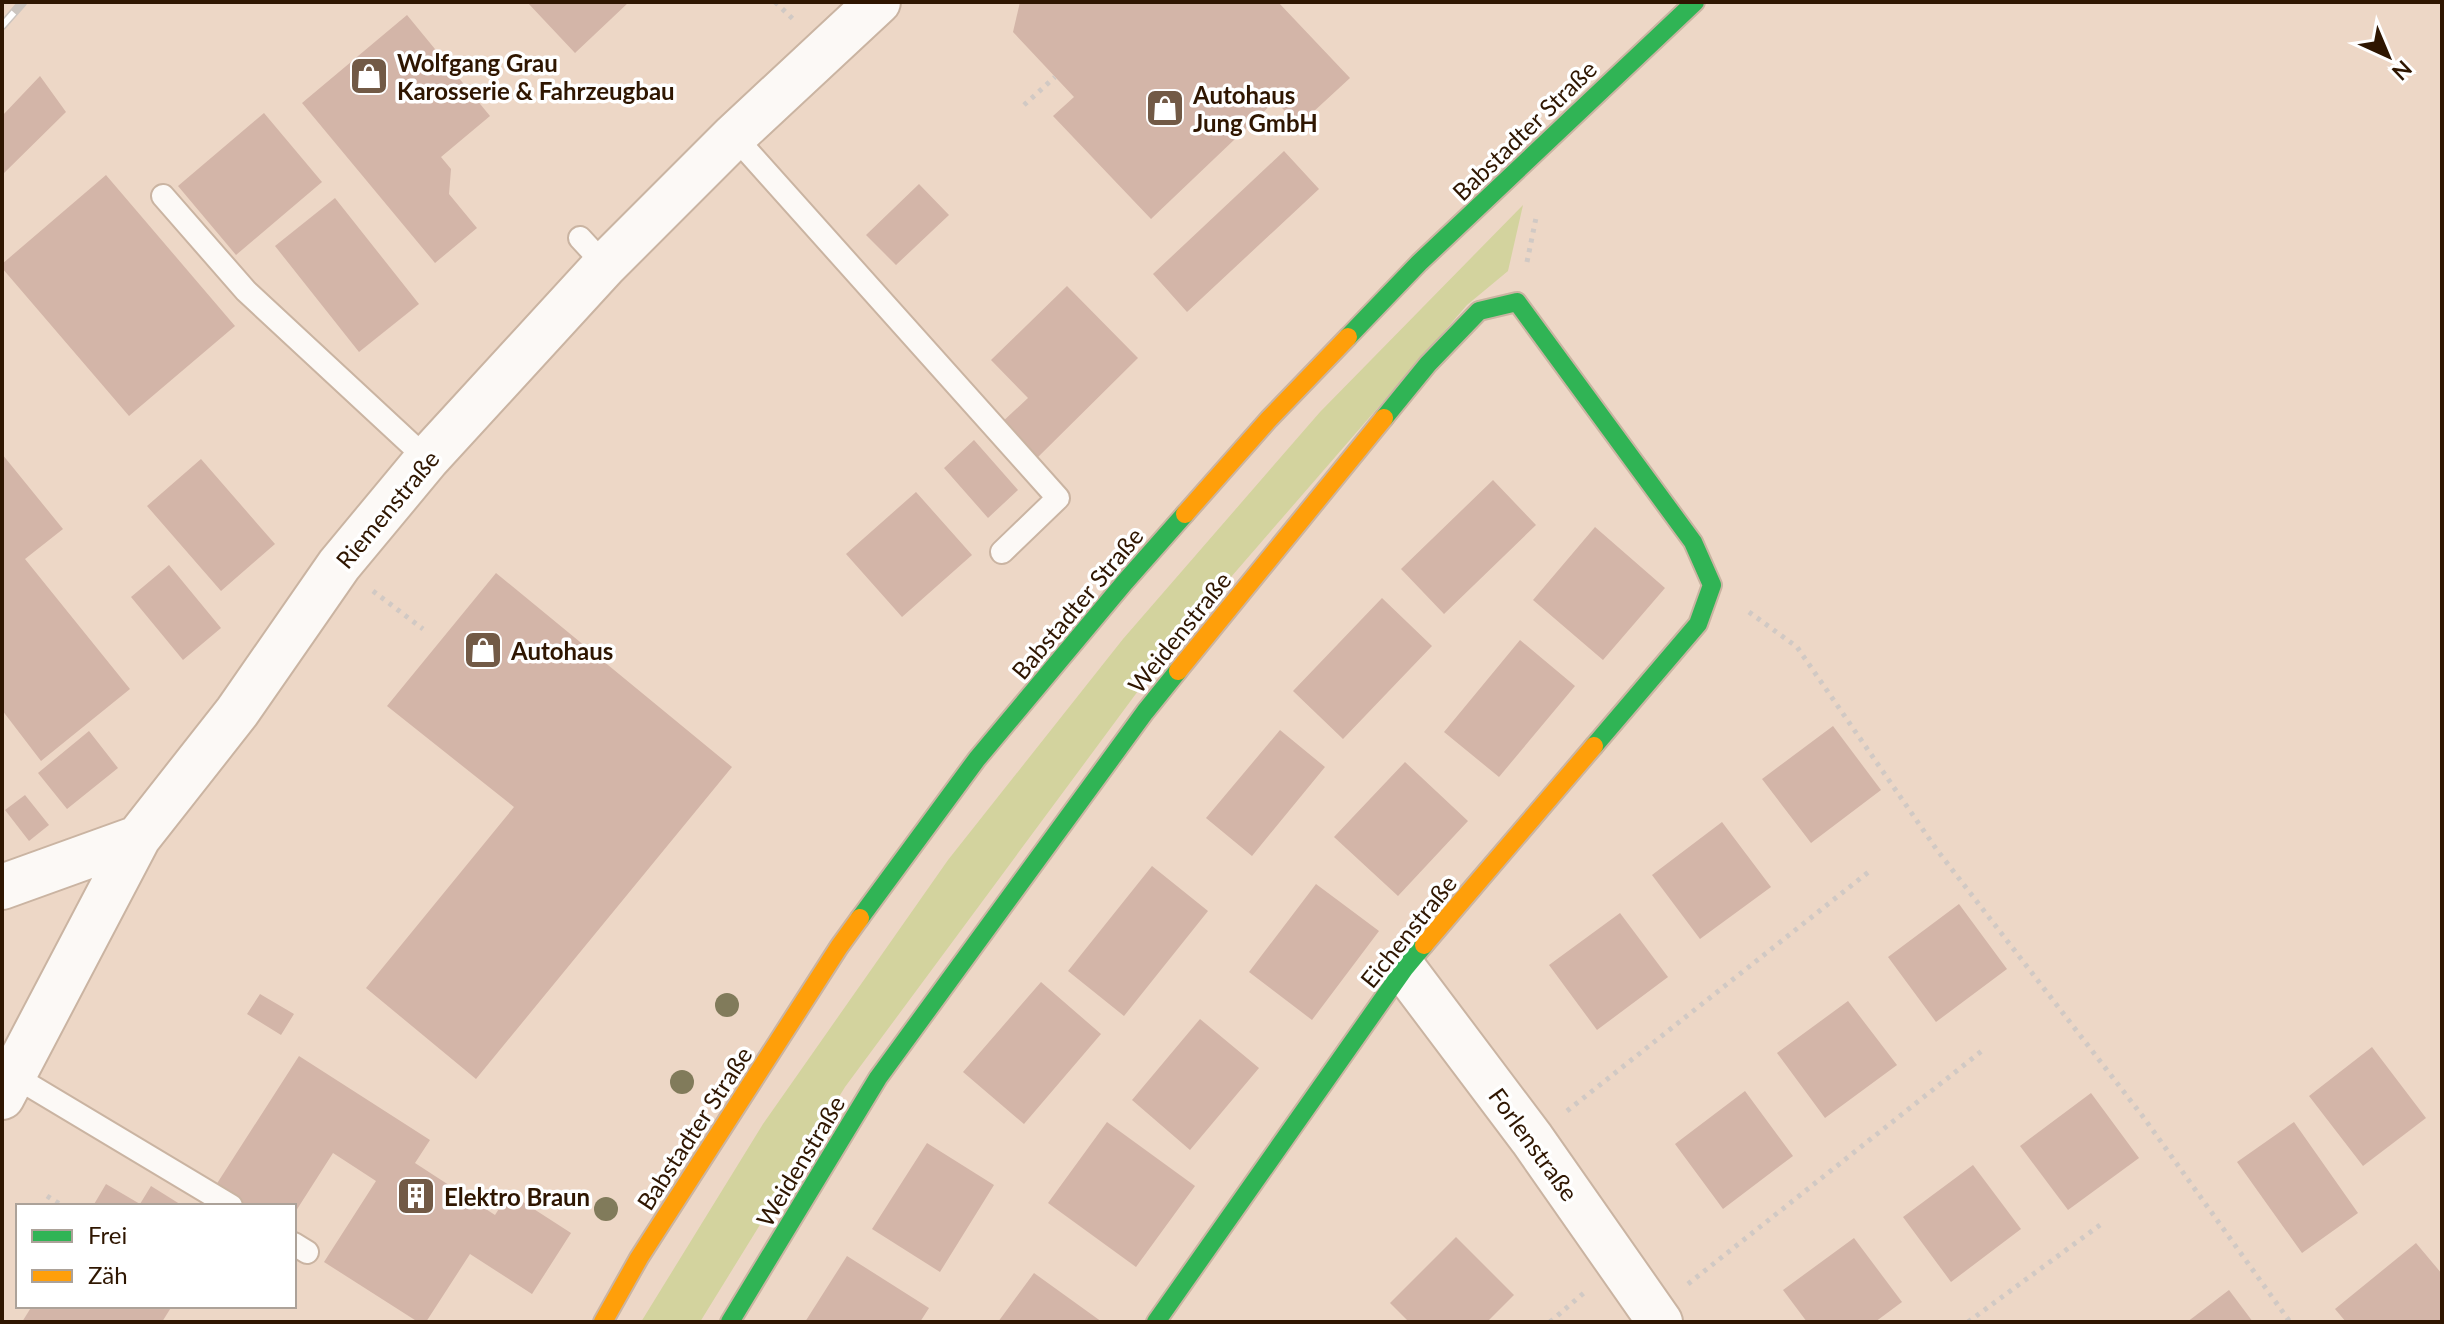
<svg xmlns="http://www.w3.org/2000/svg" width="2444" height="1324" font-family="Lato,sans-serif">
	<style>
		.green { fill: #d3d39e }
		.building { fill: #d3b5a8 }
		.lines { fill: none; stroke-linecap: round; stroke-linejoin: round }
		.lane-casing { stroke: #cab4a2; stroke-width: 26 }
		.street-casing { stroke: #cab4a2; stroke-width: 48 }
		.fast-casing { stroke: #cab4a2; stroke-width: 22 }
		.slow-casing { stroke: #cab4a2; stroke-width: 22 }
		.path { stroke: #d1c9c4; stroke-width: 5; stroke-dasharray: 4 6; stroke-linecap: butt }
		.lane { stroke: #fcf9f6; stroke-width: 22 }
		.street { stroke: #fcf9f6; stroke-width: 44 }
		.fast { stroke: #30b455; stroke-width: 18 }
		.slow { stroke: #ff9f0a; stroke-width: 18 }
		.rail-casing { stroke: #ccc5bf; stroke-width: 9 }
		.rail { stroke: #fff; stroke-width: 6; stroke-dasharray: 18; stroke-linecap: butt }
		.tree { fill: #817b5b }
		.labels { text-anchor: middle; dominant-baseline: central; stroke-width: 7; stroke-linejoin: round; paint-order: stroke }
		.poi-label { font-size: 24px; font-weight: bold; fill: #2f1601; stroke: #fff; text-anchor: start }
		.street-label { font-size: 24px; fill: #2f1601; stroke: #fff }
	</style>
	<rect width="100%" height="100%" fill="#edd7c6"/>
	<path class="green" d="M1523,205l-15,66 -41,34 -295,340 -327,442 -145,235h-59l122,-198 185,-264 175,-221 197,-227z"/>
	<path class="building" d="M527,2h102l-54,51z
		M1020,2h258l72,76 -51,47 -24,-24 -124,118 -98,-103 21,-19 -61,-65z
		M407,15l83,101 -49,41 10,12 -2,25 28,34 -42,35 -133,-160z
		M40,76l26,36 -64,63v-59z
		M264,113l58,69 -86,73 -58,-69z
		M1284,151l35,38 -132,123 -34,-38z
		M106,175l129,151 -106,90 -127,-148v-4z
		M919,184l30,31 -53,50 -30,-30z
		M335,198l84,106 -60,48 -84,-106z
		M1067,286l71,72 -103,102 -35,-36 28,-26 -37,-38z
		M974,440l44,50 -30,28 -44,-50z
		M2,454l61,75 -38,30 105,130 -89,72 -39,-51z
		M201,459l74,85 -54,47 -74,-85z
		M1493,480l43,45 -92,89 -43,-45z
		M916,492l56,63 -70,62 -56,-63z
		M1595,527l70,61 -62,72 -70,-60z
		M169,565l52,63 -38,32 -52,-63z
		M496,573l236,194 -256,312 -110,-91 148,-181 -127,-101z
		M1382,598l50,48 -89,93 -50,-48z
		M1520,640l55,46 -76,91 -55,-45z
		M1833,726l48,64 -70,53 -49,-64z
		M1280,730l45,37 -73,89 -46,-38z
		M89,731l29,37 -51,41 -29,-36z
		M1405,762l63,59 -70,75 -64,-59z
		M25,795l24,30 -20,16 -24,-31z
		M1722,822l49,65 -71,52 -48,-64z
		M1152,866l56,45 -84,105 -56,-45z
		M1316,884l63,47 -67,89 -63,-48z
		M1959,904l48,65 -71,53 -48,-65z
		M1620,913l48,64 -71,53 -48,-65z
		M1041,982l60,52 -77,90 -61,-52z
		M260,994l34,20 -13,21 -34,-21z
		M1848,1001l49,64 -72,53 -48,-65z
		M1200,1019l59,49 -69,82 -58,-50z
		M2372,1047l54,71 -63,48 -54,-70z
		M299,1056l131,84 -15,23 80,52 14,-22 62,40 -39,61 -62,-40 -44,68h-8l-94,-60 52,-81 -43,-28 -39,61v-8h-46l-32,-21z
		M1745,1091l48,65 -70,53 -48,-65z
		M2091,1093l48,65 -71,52 -48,-64z
		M1107,1122l88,64 -59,81 -88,-64z
		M2294,1122l64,91 -56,40 -65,-91z
		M927,1143l67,42 -54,87 -68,-43z
		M1973,1165l48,64 -70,53 -48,-65z
		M106,1184l34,20 11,-18 32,20h-90z
		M1456,1237l58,58 -27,27h-78l-19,-19z
		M1854,1238l48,64 -27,20h-68l-24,-32z
		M2416,1243l26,31v48h-96l-11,-13z
		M847,1256l82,52 -9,14h-115z
		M1034,1273l68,49h-104z
		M2229,1290l24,32h-66l8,-6z
		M32,1306h140l-10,16h-140z"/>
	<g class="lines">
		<defs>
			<path id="lane" d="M734,136l324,362 -56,54
				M163,196l83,95 181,168
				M580,238l25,27
				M14,1076l217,130
				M294,1244l13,8"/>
			<path id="street" d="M2,887l136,-49
				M1404,969l128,170 128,183
				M2,1097l136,-259 99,-126 102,-147 88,-106 178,-194 129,-129 144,-134"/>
			<path id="fast" d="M1348,337l71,-74 276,-261
				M1384,418l44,-54 51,-53 38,-9 176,240 19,43 -14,39 -104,122
				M860,918l117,-159 148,-177 60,-68
				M730,1322l148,-244 267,-366 33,-41
				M1156,1322l248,-353 20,-24"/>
			<path id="slow" d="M1185,514l84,-95 79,-82
				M1178,671l206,-253
				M1424,945l170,-199
				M603,1322l36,-64 200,-311 21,-29"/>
		</defs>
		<use href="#lane" class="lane-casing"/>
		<use href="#street" class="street-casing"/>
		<use href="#fast" class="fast-casing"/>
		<use href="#slow" class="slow-casing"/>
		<path class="path" d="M775,2l19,18
			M1024,105l31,-28
			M1527,262l10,-49
			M373,591l50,38
			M1749,612l48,35 140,203 207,268 146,204
			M1567,1111l304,-241
			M47,1196l16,10
			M1688,1284l295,-234
			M1550,1322l35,-30
			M1968,1322l132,-97"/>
		<use href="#lane" class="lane"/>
		<use href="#street" class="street"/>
		<use href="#fast" class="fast"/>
		<use href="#slow" class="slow"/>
		<defs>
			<path id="rail" d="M2,26l21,-24"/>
		</defs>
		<use href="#rail" class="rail-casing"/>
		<use href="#rail" class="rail"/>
	</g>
	<g class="tree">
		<circle cx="727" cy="1005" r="12"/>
		<circle cx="682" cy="1082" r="12"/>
		<circle cx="606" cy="1209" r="12"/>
	</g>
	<defs>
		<symbol id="shop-square" viewBox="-11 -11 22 22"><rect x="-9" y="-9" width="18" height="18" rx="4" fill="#725a46" stroke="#fff"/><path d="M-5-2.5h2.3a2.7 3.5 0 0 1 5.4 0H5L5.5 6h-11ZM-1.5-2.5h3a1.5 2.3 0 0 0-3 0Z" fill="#fff"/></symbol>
		<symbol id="building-square" viewBox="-11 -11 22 22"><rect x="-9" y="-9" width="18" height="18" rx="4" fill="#725a46" stroke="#fff"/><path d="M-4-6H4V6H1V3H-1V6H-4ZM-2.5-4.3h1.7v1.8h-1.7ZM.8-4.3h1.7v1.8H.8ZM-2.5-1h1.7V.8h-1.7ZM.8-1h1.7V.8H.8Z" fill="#fff"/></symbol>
	</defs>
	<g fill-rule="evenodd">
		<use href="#shop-square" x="347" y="54" width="44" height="44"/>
		<use href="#shop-square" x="1143" y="86" width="44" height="44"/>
		<use href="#shop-square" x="461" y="628" width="44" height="44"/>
		<use href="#building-square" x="394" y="1174" width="44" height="44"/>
	</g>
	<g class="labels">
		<g class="poi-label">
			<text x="397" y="62">Wolfgang Grau<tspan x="397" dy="28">Karosserie &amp; Fahrzeugbau</tspan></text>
			<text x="1193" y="94">Autohaus<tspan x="1193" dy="28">Jung GmbH</tspan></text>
			<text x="511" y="650">Autohaus</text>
			<text x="444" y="1196">Elektro Braun</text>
		</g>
		<g class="street-label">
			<text transform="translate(1524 130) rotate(-44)">Babstadter Straße</text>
			<text transform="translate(387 509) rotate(-50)">Riemenstraße</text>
			<text transform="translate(1077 603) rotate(-50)">Babstadter Straße</text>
			<text transform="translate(1179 632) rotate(-51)">Weidenstraße</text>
			<text transform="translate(1408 931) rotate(-51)">Eichenstraße</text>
			<text transform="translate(694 1128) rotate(-57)">Babstadter Straße</text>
			<text transform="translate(1534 1144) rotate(54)">Forlenstraße</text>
			<text transform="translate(800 1161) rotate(-59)">Weidenstraße</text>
		</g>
	</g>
	<rect width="2444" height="1324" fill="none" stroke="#2f1601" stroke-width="8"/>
	<rect x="16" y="1204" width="280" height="104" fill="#ffffff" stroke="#aca299" stroke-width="2"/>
	<rect x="32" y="1230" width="40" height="12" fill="#30b455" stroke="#aca299" stroke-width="2"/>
	<text x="88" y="1244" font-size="24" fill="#2f1601">Frei</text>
	<rect x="32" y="1270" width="40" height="12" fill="#ff9f0a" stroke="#aca299" stroke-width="2"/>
	<text x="88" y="1284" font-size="24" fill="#2f1601">Zäh</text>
	<g transform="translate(2388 56) rotate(136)" stroke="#ffffff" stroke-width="6" paint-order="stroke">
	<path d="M0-6L14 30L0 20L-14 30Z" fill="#2f1601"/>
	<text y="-12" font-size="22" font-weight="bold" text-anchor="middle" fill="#2f1601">N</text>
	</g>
</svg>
